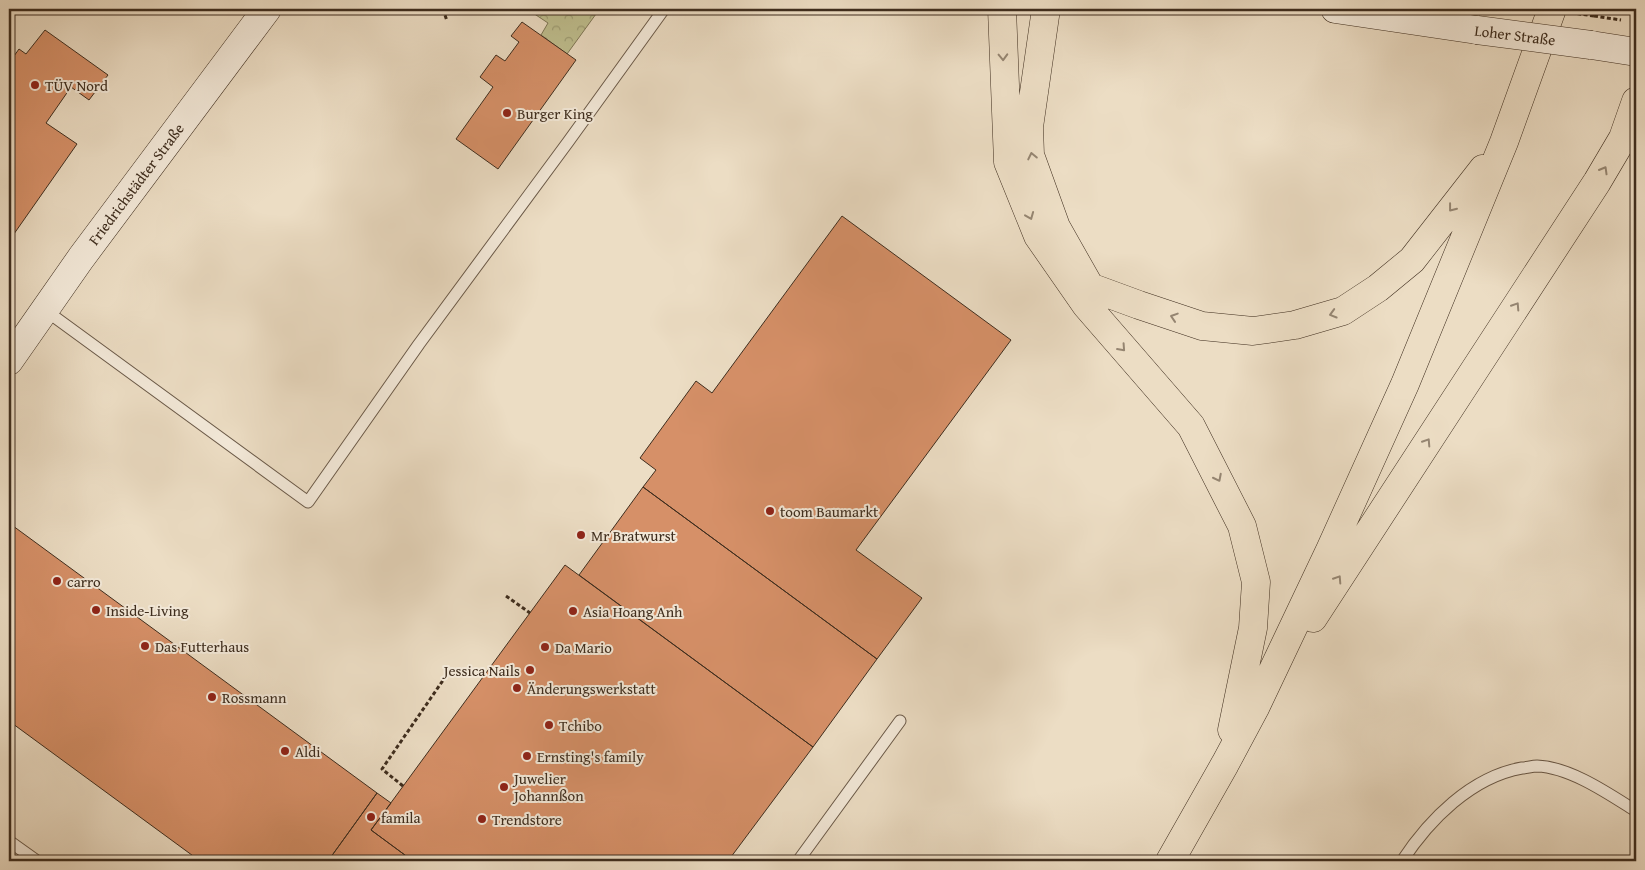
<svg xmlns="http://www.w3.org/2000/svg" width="1645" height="870" font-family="'Gentium Book Plus',serif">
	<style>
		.forest { fill: url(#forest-crowns); stroke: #7e7656 }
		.building { fill: #d69068; stroke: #3e2d1e }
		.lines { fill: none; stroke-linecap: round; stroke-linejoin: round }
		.lane-casing { stroke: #6a5948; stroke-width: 13 }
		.secondary-casing { stroke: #3e2d1e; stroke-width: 29 }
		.primary-casing { stroke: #3e2d1e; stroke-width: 29 }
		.path { stroke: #3e2d1e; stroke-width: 3; stroke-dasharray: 4 2.5; stroke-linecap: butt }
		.lane { stroke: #f3e9d9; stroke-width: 11 }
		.secondary { stroke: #f3e9d9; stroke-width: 28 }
		.primary { stroke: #ecddc4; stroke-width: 28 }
		.secondary-bridge-casing { stroke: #3e2d1e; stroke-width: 29; stroke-linecap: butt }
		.path-bridge { stroke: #3e2d1e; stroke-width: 3; stroke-dasharray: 4 2.5; stroke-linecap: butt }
		.secondary-bridge { stroke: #f3e9d9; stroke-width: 28 }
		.oneway { stroke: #958571 }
		.poi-dot { fill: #8f2418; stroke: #f3e9d9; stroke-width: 2 }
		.labels { text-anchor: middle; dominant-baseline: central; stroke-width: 4; stroke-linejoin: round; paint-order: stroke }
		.street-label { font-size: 15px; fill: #3e2d1e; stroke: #f3e9d9 }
		.poi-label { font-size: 15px; fill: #3e2d1e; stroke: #f3e9d9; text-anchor: start }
	</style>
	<defs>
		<pattern id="forest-crowns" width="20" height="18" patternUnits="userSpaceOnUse" patternTransform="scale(1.25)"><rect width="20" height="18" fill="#bfbf8f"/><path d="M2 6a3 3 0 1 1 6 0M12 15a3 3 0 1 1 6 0" fill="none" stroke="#9d9c74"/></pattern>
	</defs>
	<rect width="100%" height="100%" fill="#ecddc4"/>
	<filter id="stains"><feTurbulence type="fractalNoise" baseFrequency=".004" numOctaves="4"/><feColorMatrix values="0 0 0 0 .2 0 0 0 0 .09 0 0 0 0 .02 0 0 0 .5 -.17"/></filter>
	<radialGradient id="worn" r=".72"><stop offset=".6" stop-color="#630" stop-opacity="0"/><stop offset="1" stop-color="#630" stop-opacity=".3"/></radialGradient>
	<path class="forest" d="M527,9h61l8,5 -29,40 -26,-19 7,-12z"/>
	<path class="building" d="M522,22l54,38 -78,109 -42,-30 37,-52 -13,-10 16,-22 9,6 14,-19 -8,-6z
		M45,30l63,45 -19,25 -18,-13 -25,36 31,21 -68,97v-178l10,-14 7,5z
		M842,216l169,124 -155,210 66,48 -45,61 -234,-172 13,-17 -16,-12 56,-77 16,12z
		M643,487l234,172 -64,88 -234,-172z
		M9,523l368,270 -49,68h-128l-191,-140z
		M565,565l248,182 -85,114h-315l-42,-31z
		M377,793l14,10 -20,27 42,31h-85z"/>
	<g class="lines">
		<defs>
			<path id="lane" d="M45,310l263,192 111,-158 149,-202 96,-133
				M9,841l28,20
				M798,861l102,-140
				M1402,861c27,-41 69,-84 120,-93 4,0 10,-2 15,-2 33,1 72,28 99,45"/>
			<path id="secondary" d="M1335,9l142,21
				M1591,45l45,7
				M9,361l72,-103 186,-249"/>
			<path id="primary" d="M1002,9l6,153 30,74 48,69 105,121 51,100 14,56 -3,46 -21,102
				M1046,9l-17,118 1,28 26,72 34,60 49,18 63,21 51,5 42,-6 48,-14 35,-23 34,-28 71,-91
				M1313,618l284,-436 26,-44 13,-37
				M1170,861l55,-97 30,-56 75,-158 75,-166 99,-242 48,-133"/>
		</defs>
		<use href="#lane" class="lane-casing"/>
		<use href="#secondary" class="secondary-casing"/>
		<use href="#primary" class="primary-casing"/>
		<path class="path" d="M443,9l4,12
			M1594,16l27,4
			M506,596l24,17
			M403,786l-21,-17 64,-93"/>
		<use href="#lane" class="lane"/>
		<use href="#secondary" class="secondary"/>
		<use href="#primary" class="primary"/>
		<defs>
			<path id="secondary-bridge" d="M1477,30l114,15"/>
		</defs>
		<use href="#secondary-bridge" class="secondary-bridge-casing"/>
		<path class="path-bridge" d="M1545,9l49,7"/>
		<use href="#secondary-bridge" class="secondary-bridge"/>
	</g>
	<defs><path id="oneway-chevron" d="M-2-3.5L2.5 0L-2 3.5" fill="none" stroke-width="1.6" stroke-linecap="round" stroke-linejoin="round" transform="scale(1.25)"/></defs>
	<g class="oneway">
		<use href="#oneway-chevron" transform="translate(1003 57) rotate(88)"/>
		<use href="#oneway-chevron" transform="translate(1032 156) rotate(-102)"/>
		<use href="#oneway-chevron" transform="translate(1604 170) rotate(-60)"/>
		<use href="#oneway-chevron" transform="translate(1452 208) rotate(128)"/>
		<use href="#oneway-chevron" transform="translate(1030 216) rotate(68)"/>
		<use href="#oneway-chevron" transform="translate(1516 306) rotate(-57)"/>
		<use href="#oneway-chevron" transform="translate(1333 314) rotate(164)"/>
		<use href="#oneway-chevron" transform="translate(1174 317) rotate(-162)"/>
		<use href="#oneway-chevron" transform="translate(1122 348) rotate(48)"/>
		<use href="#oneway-chevron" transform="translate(1427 442) rotate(-57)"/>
		<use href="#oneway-chevron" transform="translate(1218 478) rotate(63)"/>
		<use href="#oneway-chevron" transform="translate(1338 579) rotate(-57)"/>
	</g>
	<g class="poi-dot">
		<circle cx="35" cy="85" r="5"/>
		<circle cx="507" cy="113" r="5"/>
		<circle cx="770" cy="511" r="5"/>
		<circle cx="581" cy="535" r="5"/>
		<circle cx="57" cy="581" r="5"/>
		<circle cx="96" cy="610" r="5"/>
		<circle cx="573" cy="611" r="5"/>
		<circle cx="145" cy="646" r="5"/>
		<circle cx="545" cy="647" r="5"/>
		<circle cx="530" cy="670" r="5"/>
		<circle cx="517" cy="688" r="5"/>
		<circle cx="212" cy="697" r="5"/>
		<circle cx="549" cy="725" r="5"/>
		<circle cx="285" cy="751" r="5"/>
		<circle cx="527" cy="756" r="5"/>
		<circle cx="504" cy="787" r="5"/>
		<circle cx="371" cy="817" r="5"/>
		<circle cx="482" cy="819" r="5"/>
	</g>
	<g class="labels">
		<g class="street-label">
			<text transform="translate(1515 35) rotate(7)">Loher Straße</text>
			<text transform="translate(136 184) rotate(-53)">Friedrichstädter Straße</text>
		</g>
		<g class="poi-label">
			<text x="45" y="85">TÜV Nord</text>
			<text x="517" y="113">Burger King</text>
			<text x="780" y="511">toom Baumarkt</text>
			<text x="591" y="535">Mr Bratwurst</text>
			<text x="67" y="581">carro</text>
			<text x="106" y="610">Inside-Living</text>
			<text x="583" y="611">Asia Hoang Anh</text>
			<text x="155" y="646">Das Futterhaus</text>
			<text x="555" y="647">Da Mario</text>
			<text x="520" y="670" text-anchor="end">Jessica Nails</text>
			<text x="527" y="688">Änderungswerkstatt</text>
			<text x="222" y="697">Rossmann</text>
			<text x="559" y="725">Tchibo</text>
			<text x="295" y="751">Aldi</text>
			<text x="537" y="756">Ernsting's family</text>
			<text x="514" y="778">Juwelier<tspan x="514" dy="17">Johannßon</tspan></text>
			<text x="381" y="817">famila</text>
			<text x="492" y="819">Trendstore</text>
		</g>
	</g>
	<rect width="1645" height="870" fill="none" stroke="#ecddc4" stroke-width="30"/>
	<rect x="10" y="10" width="1625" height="850" fill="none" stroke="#3e2d1e" stroke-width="2.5"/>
	<rect x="15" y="15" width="1615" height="840" fill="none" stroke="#3e2d1e"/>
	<rect width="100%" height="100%" filter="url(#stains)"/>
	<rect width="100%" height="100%" fill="url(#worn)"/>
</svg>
